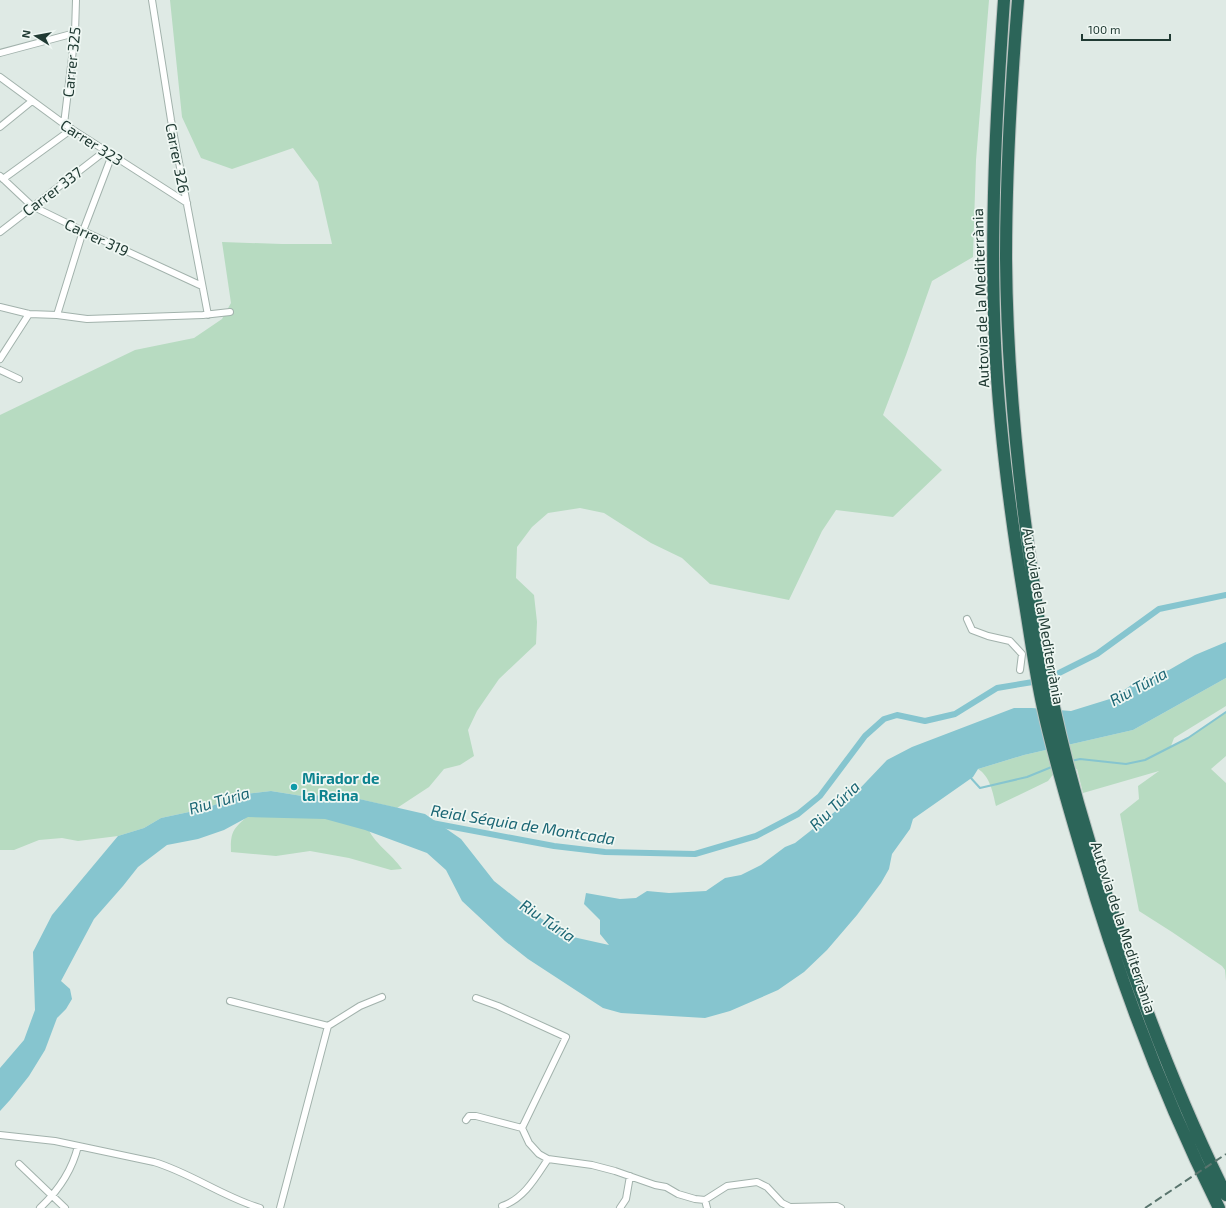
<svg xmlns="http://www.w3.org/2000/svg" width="1226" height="1208" font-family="'Exo 2',sans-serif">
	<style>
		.green { fill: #b7dbc1 }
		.water { fill: #86c5cf }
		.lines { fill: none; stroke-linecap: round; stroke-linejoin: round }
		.stream { stroke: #86c5cf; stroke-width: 2 }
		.canal { stroke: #86c5cf; stroke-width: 6 }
		.minor-casing { stroke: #a2b2ac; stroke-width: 8 }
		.motorway-casing { stroke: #bcc4c2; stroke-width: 14 }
		.minor { stroke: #fff; stroke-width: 6 }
		.motorway { stroke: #2c6559; stroke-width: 12 }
		.rail { stroke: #5a756e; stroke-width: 2; stroke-dasharray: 8 4; stroke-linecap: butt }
		.culture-dot { fill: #0f9aa8; stroke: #eff7f3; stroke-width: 1.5 }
		.labels { text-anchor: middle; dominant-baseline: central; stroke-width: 3.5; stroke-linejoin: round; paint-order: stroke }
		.street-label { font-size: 15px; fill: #203a33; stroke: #eff7f3 }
		.culture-label { font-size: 15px; font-weight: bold; fill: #0d838f; stroke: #eff7f3; text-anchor: start }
		.water-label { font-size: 16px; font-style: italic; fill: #1b6674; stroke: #eff7f3 }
	</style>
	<rect width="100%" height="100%" fill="#dfeae5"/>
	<path class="green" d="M170,0h819l-13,160 -3,97 -41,24 -26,74 -23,60 59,55 -49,47 -57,-7 -14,21 -33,69 -79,-16 -28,-26 -31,-15 -47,-30 -24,-5 -32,5 -16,14 -15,20 -1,31 18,17 3,27 -1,22 -37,35 -22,32 -9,19 6,26 -14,9 -16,4 -15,18 -32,21 -42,-10 -33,-3 -20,1 -31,-5 -26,3 -42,15 -42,9 -17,10 -26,8 -40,5 -16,-3 -23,2 -25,10h-14v-435l135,-65 59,-12 28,-19 9,-16 -9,-61 60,2h50l-14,-62 -25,-34 -61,21 -31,-11 -19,-41z
		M1226,678v28l-52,32 -3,8 17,-8 38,-26v44l-15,13 15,14v198l-1,-11 -3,-4 -50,-34 -33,-21 -19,-97 19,-15 -1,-13 21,-15 -76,22 -6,-24 -22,3 -7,9 -52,25c-3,-13 -6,-30 -18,-37l46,-14 109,-25z
		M300,812l67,14c6,17 25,28 35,43l-11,1 -42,-12 -39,-7 -34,5 -45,-4c-1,-23 4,-24 20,-39z"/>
	<path class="water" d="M1226,642v36l-93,52 -109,25 -46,14 -5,8 -60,42 -3,10 -18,25 -3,15 -8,14 -24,32 -30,35 -23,22 -26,18 -48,21 -25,7 -84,-5 -18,-5 -75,-49 -23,-18 -43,-40 -16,-31 -19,-17 -62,-23 -40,-11 -77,-2 -24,13 -26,9 -31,6 -29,22 -15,19 -29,33 -33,62 9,8 2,10 -6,10 -9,9 -12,32 -16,26 -19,24 -10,11v-43l24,-28 11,-30 -2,-58 19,-37 66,-79 26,-8 17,-10 42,-9 42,-15 26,-3 31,5 20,-1 33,3 70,16 36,25 33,42 48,38 31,18 36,8 -9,-11v-14l-16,-16 2,-11 34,6 16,-1 11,-7 22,2 37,-2 19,-13 16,-3 20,-10 24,-18 10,-4 51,-40 41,-43 25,-13 102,-39h18l39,3 42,-13 24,-17 32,-11 26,-15z"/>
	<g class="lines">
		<path class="stream" d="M1071,761l9,-2 46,5 19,-4 43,-22 38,-26
			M970,777l10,11 47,-11 27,-11"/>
		<path class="canal" d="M432,823l122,23 51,6 90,2 61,-18 42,-22 22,-18 45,-60 19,-17 13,-4 28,6 30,-7 42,-26 48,-8 52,-26 62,-45 67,-14"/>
		<defs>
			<path id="minor" d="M152,0l19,120 37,195
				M0,53l75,-20
				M0,77l64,47 123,79
				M64,124l11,-91 1,-33
				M0,127l32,-26
				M0,176l32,30 51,25 119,55
				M3,179l69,-50
				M0,232l105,-81
				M0,307l29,7 28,1 30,4 116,-4 27,-3
				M57,315l26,-84 29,-76
				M0,359l29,-45
				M0,370l19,9
				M967,619l5,11 16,6 22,5 12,13 -2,16
				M476,998l22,8 68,31 -44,91
				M230,1001l98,25
				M466,1120l3,-4h7l46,12 7,15 10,11 9,5 44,6 23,6 40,14 11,2 12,7 17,5 10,1 22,-14 30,-4 10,5 15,16 8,4 47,-1 4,2
				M0,1135l55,6 99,21c37,11 69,35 106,46
				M19,1164l46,44
				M705,1200l2,8
				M502,1206c22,-7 34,-29 46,-47
				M40,1208c18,-17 32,-37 38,-62
				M280,1208l48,-182 32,-20 22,-9
				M620,1208l6,-9 4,-23"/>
			<path id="motorway" d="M1004,0c-8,114 -14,229 -9,343 4,86 15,170 29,255 6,36 11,74 19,110 11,51 26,101 41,151 35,120 79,237 135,349
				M1018,0c-7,86 -12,172 -12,259 1,107 11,214 27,320 6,42 11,86 21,128 16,74 38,147 63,219 31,92 66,182 109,269"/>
		</defs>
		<use href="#minor" class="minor-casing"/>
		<use href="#motorway" class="motorway-casing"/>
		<use href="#minor" class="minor"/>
		<use href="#motorway" class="motorway"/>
		<path class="rail" d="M1145,1208l81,-54"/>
	</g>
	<circle class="culture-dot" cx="294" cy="787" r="4"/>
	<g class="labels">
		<g class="street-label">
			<text transform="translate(71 62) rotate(-84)">Carrer 325</text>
			<text transform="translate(92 142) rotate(33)">Carrer 323</text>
			<text transform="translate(178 158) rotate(79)">Carrer 326</text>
			<text transform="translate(52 191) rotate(-37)">Carrer 337</text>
			<text transform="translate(97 237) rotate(25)">Carrer 319</text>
			<text transform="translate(980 298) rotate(-92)">Autovia de la Mediterrània</text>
			<text transform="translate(1044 616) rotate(80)">Autovia de la Mediterrània</text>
			<text transform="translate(1124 927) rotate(72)">Autovia de la Mediterrània</text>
		</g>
		<g class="culture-label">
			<text x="302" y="778">Mirador de<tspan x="302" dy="17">la Reina</tspan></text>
		</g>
		<g class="water-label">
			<text transform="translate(1138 686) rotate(-28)">Riu Túria</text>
			<text transform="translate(219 800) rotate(-16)">Riu Túria</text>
			<text transform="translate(834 805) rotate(-44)">Riu Túria</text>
			<text transform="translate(523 824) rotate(9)">Reial Séquia de Montcada</text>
			<text transform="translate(548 920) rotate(34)">Riu Túria</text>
		</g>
	</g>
	<g transform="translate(36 36) rotate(281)" stroke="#eff7f3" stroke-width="3" paint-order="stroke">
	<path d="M0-3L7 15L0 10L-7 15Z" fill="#203a33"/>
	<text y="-6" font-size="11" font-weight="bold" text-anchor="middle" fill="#203a33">N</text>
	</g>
	<path d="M1082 34v6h88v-6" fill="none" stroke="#203a33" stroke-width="2"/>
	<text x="1088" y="34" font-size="12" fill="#203a33" stroke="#eff7f3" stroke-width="3" paint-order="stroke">100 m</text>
</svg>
